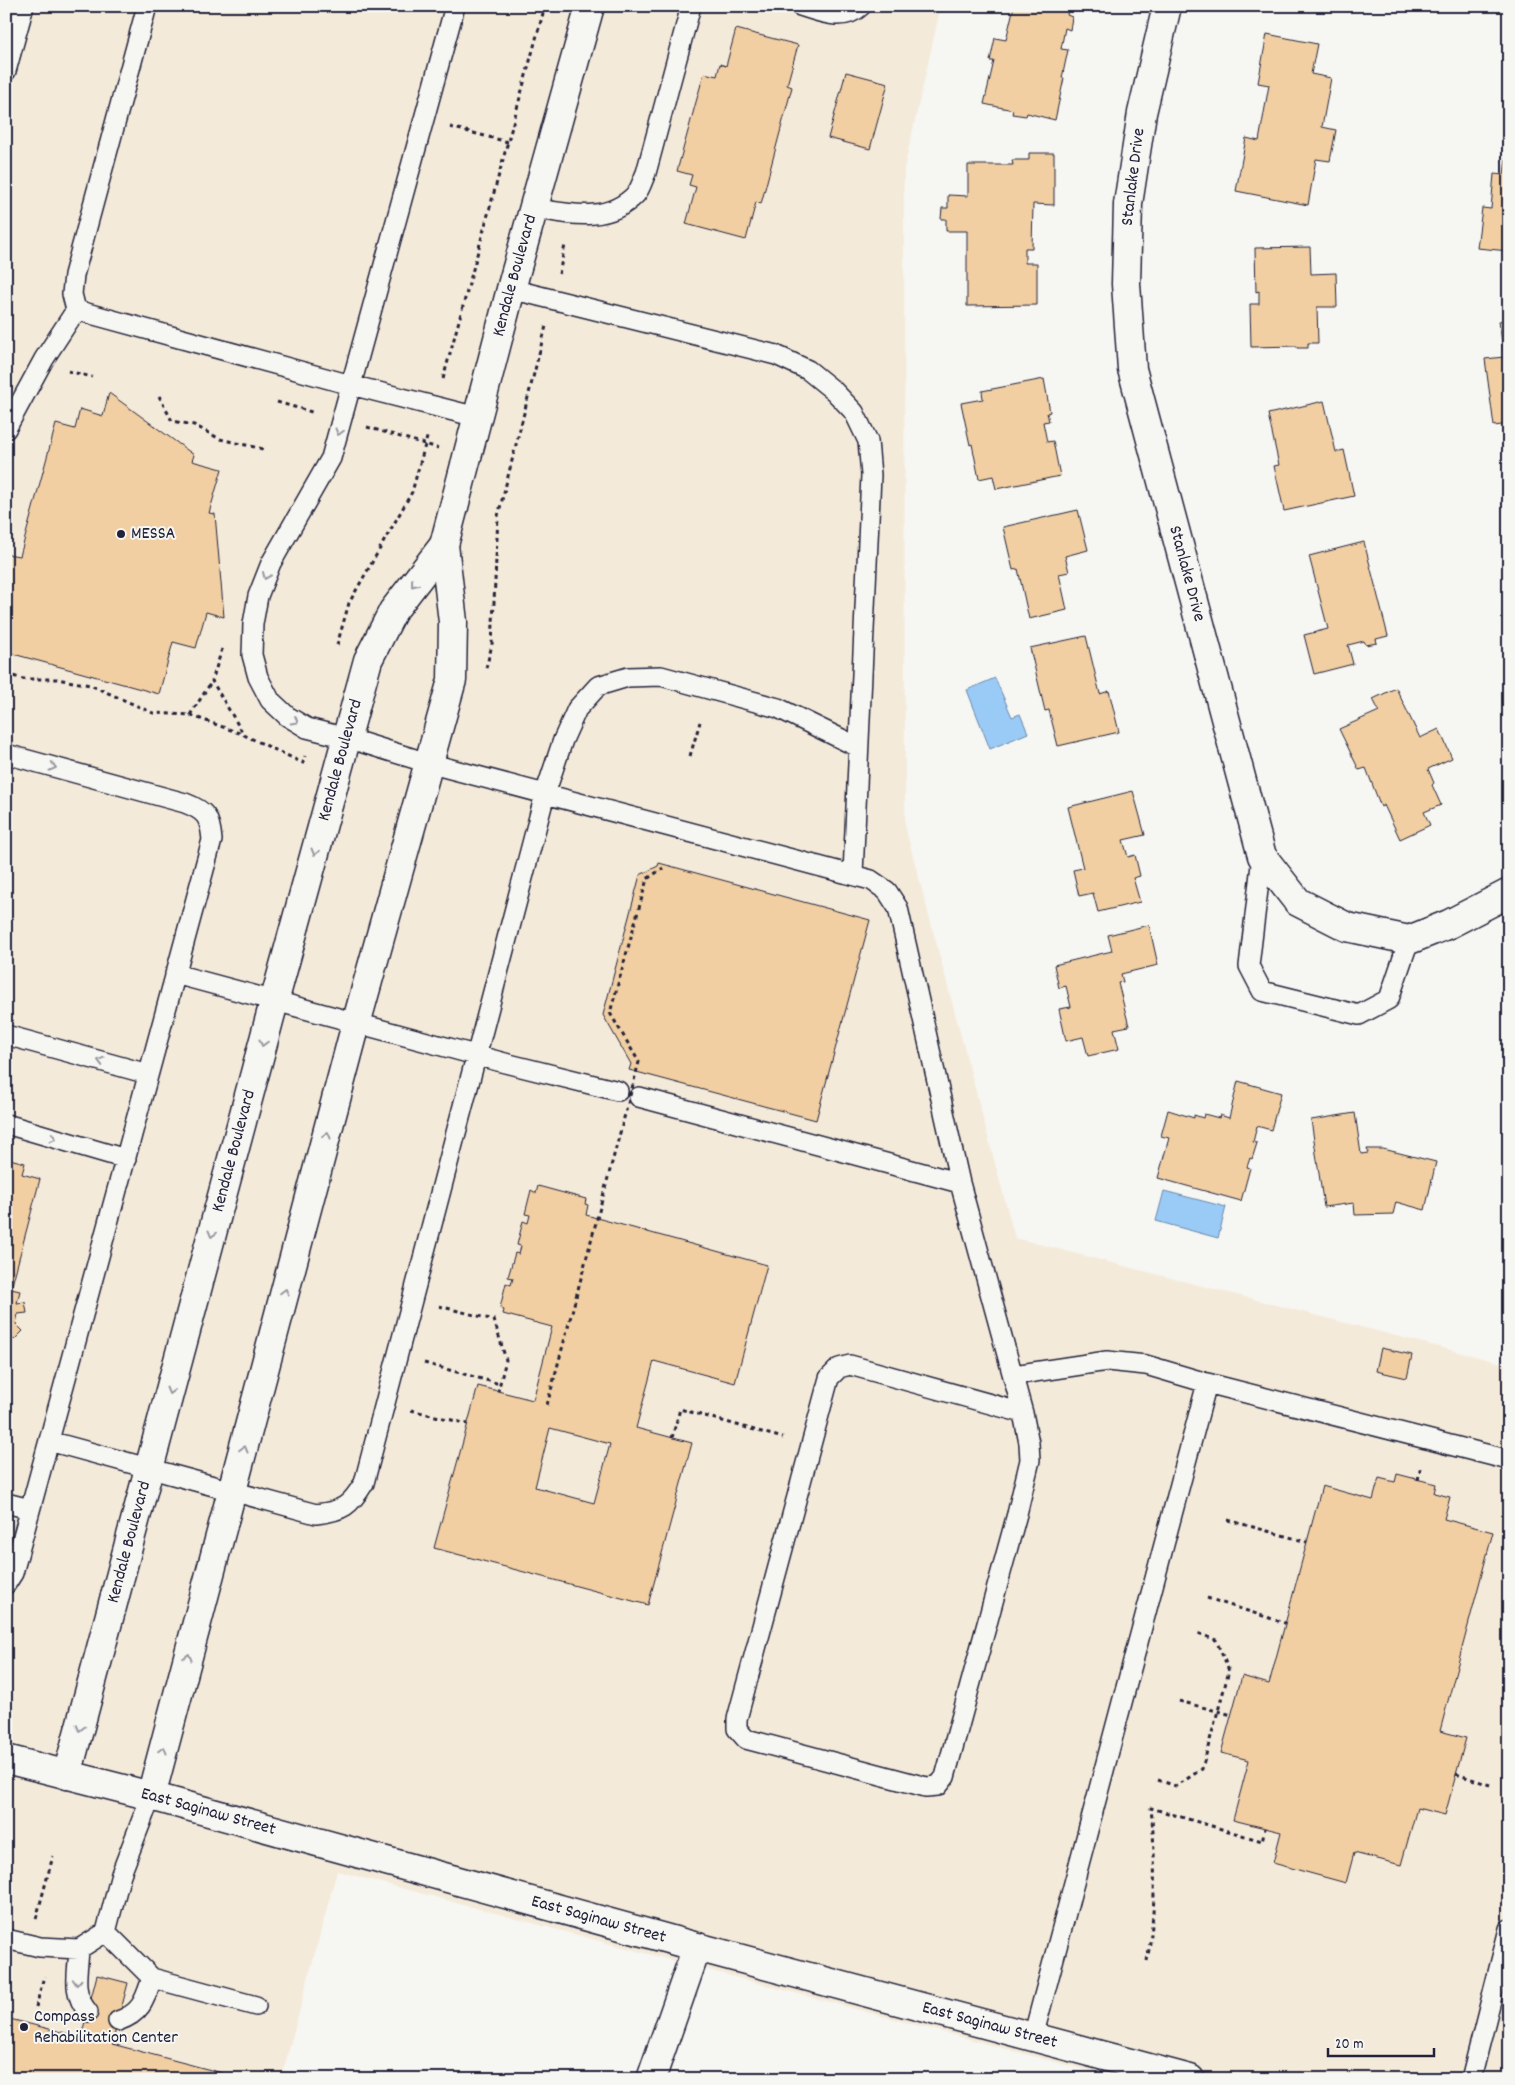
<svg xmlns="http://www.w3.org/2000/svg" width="1515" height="2085" font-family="Dekko,sans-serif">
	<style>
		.built { fill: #f4eada }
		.water { fill: #9acbf6; stroke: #6a87ab }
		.building { fill: #f1cfa2; stroke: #22223b; fill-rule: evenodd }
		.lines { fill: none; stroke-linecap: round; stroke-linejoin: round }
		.lane-casing { stroke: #22223b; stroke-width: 22 }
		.street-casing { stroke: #22223b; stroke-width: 31 }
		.primary-casing { stroke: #22223b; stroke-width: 31 }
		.path { stroke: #22223b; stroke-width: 3; stroke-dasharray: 4 4; stroke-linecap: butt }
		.lane { stroke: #f6f6f2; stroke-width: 19 }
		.street { stroke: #f6f6f2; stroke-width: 28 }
		.primary { stroke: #f6f6f2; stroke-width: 28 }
		.path-bridge { stroke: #22223b; stroke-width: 3; stroke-dasharray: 4 4; stroke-linecap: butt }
		.oneway { stroke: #9797a0 }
		.poi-dot { fill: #22223b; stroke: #f6f6f2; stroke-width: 2 }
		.labels { text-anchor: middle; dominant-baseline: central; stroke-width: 4; stroke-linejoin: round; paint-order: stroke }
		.street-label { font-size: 18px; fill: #22223b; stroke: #f6f6f2 }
		.poi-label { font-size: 18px; fill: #22223b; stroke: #f6f6f2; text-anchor: start }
	</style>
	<rect width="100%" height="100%" fill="#f6f6f2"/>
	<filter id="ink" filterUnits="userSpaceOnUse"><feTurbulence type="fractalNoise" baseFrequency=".02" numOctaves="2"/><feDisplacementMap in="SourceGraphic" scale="10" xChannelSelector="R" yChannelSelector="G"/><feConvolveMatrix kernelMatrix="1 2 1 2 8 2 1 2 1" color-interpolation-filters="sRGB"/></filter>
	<g filter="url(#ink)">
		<path class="built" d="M6,6h935l-37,163 1,657 110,412 494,127v714h-390l-782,-208 -56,208h-275z"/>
		<path class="water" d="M995,678l17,39 8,-3 8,19 -38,16 -23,-59z
			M1164,1191l62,16 -8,31 -62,-17z"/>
		<path class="building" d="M1014,6h55l-2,9 5,2 -2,13 -5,-2 -4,21 7,1 -6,28h2l-9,42 -28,-7 -1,3 -14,-2 1,-4 -29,-6 10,-43h-4l5,-23 11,2z
			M736,29l62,16 -11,40 5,2 -31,117 -5,-2 -10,38 -60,-16 10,-37 -7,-2 3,-10 -15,-4 27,-98 13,3 3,-12 6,2z
			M1267,34l50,10 -6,30 20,4 -9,49 14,3 -6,31 -14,-2 -8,46 -72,-14 10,-53 13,3 10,-56 -11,-2z
			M846,72l42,11 -18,66 -42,-11z
			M1508,141l1,110 -32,-3 5,-40 9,1 3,-35 10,1z
			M1029,153h25v52l-21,-1 -1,44h-7v15h12v42l-70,1v-75h-21v-12h-5l1,-11h6v-13l20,1v-31h45l-1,-5h17z
			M1310,247l1,27 25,-1 1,34h-20l1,36h-10v5h-11v-2l-46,1 -1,-43h9v-13l-3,1 -1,-44z
			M1509,319v105l-15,2 -9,-67 19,-2 -5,-36z
			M1044,379l6,33 -3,1 2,8 -6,1 4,20 6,-1 7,35 -64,13 -3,-13 -14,3 -7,-35 -2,1 -9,-42 22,-4 -1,-8z
			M109,393l85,62 -2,6 30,8 -13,44 6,1 9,103 -18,-5 -10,36 -23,-6 -14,52 -153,-42v-39l4,-14 -4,-1v-44l14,2 36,-132 19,5 5,-20 23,7z
			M1324,401l12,51 8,-2 10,46 -70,15 -10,-45 5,-1 -11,-51z
			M1078,510l10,40 -23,6 4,16 -10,2 8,36 -38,9 -11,-50 -5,1 -10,-43z
			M1364,542l24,94 -12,3 1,4 -11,2 -2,-4 -16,4 5,19 -39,10 -10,-39 24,-6 -19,-73z
			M1086,636l14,58 9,-3 10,41 -61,14 -9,-36 -4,1 -15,-63z
			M1396,688l24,50 19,-9 13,29 -24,11 6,14 -2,2 9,20 -17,7 6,13 -30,14 -16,-34 -3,2 -15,-39 -7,2 -20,-41 40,-18 -6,-12z
			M1133,791l12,44 -22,5 5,17 7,-2 5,21 -7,2 7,24 -42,10 -5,-19 -14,3 -6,-26 10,-2 -15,-61z
			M659,863l211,57 -54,200 -187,-50 2,-6 -28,-49 37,-140 18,-9z
			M1149,925l9,40 -37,9 2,8 -5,1 11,43 -15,3 5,20 -31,7 -5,-19 -17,4 -7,-32 12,-2 -5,-21 -7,2 -5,-23 58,-14 -4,-16z
			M1238,1081l43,12 -10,37 -14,-4 -4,16 4,1 -5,16 -2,-1 -3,9 3,1 -9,33 -83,-23 11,-40 -8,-2 7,-26 26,8v-3l9,3 1,-4 15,4 1,-3 9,3z
			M1355,1113l6,41 7,-1 -1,-4h16l53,13 -11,48 -29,-8 -3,12 -38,1 -1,-12 -30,4 -13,-87z
			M6,1158l19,5 -3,11 18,5 -29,110 9,2 -3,12 8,-1 2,11 -9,1 -2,10 7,7 -9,9 -6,-6 -2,8z
			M538,1186l48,13 -1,5 3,1 -2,10 181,50 -32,118 -81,-22 -18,67 56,15 -44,162 -214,-57 44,-162 55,14 19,-73 -49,-13 1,-4 -4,-2 6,-25 5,2 2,-7 -5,-1 7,-24 4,1 2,-8 -4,-1 6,-24 5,2 2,-8 -5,-1 6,-24 5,3zM550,1428l60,16 -16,59 -59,-16z
			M1381,1348l31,7 -5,23 -31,-7z
			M1397,1474l39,10 -2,9 16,4 -6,22 49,13 -53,199 26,7 -21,77 -28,-7 -16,57 -47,-12 -8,30 -73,-20 8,-31 -48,-12 16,-60 -28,-7 21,-77 27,8 53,-198 51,14 6,-22 16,4z
			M97,1975l31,8 -16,61 133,35h-239v-61l75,19z"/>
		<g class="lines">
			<defs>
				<path id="lane" d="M147,6l-73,269 -2,19 4,16 275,75 126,32
					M455,6l-124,452 -60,105 -13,33 -5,28 -1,31 6,22 12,23 17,16 20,12 40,10 81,25 443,117 16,11 11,17 62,275 63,230 6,30 1,17 -13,54 -72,263 -7,9 -12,1 -180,-48 -9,-10v-10l92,-341 10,-10 11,-3 173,48
					M800,6c20,6 43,17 61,0
					M6,71l18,-65
					M533,208c36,6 75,16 103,-14 5,-6 7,-15 10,-21l45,-167
					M511,289l265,66 32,15 26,21 20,21 14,29 3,34 -18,399
					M6,429l38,-70 32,-49
					M6,754l179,49c21,8 25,14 27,37l-199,733 -7,11
					M1262,856l-13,110 13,25 97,24 30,-16 20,-59
					M175,974l330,89 113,28
					M6,1035l142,39
					M639,1097l321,86
					M6,1124l120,35
					M1014,1375l93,-14 39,4 61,18
					M49,1441l267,73c27,-3 34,-8 48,-31l181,-689 18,-54 14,-31 21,-23 30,-9 33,-1 117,32 80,39
					M6,1503l24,6
					M106,1932l46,46 104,28
					M6,1939l34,8 39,2 27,-17 15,-58 30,-78
					M79,1949c-1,24 -8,43 9,63
					M118,2021c24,-8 27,-22 34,-43
					M1033,2037l174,-654 302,77
					M1471,2079l38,-150"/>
				<g id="street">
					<path id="s1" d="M1167,6l-25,107 -14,91 -2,80 6,85 130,487 36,46 49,25 62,13 40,-16 60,-31"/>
					<path id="s2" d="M67,1775l207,-773 94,-342 25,-49 51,-66"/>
					<path id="s3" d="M151,1796l205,-772 96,-344 1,-58 -9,-77 67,-256 79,-283"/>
					<path d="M651,2079l46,-132"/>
				</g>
				<g id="primary">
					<path id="s4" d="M6,1759l145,37 546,151 493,132"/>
				</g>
			</defs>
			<use href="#lane" class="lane-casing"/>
			<use href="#street" class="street-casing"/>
			<use href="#primary" class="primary-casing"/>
			<path class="path" d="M450,127l58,15
				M559,274l6,-29
				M6,359h7
				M68,371l24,6
				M443,379l102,-373
				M159,396l13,25 22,4 26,14 43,10
				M277,402l38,11
				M367,427l71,21
				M337,645l12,-42 63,-111 16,-58
				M222,649l-10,32 32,54 59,28 2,-7
				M486,668l6,-23 6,-129 48,-190
				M6,674l17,5h34l33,6 63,28 37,2 52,19
				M190,715l22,-34
				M690,756l10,-34
				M439,1306l55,14 12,40 -8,31
				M424,1363l76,21
				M411,1410l57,14
				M672,1438l8,-29 103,29
				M1418,1480l3,-15
				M1228,1520l79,22
				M1207,1598l78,25
				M1179,1701l53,14
				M1456,1774l34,11
				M1158,1780l18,6 26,-17 27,-98 -13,-31 -18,-7
				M36,1919l17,-63
				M1147,1961c9,-49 9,-103 4,-153l111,33 3,-13
				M36,2007l8,-31"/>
			<use href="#lane" class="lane"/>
			<use href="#street" class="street"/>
			<use href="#primary" class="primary"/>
			<path class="path-bridge" d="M547,1405l92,-343 -29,-49 37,-134 16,-11"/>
		</g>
		<defs><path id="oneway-chevron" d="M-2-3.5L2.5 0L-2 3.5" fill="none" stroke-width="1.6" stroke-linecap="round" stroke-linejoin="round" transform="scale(1.25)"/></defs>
		<g class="oneway">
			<use href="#oneway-chevron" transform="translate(339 432) rotate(106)"/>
			<use href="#oneway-chevron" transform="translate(266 576) rotate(113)"/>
			<use href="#oneway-chevron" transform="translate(414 584) rotate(128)"/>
			<use href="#oneway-chevron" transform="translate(295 721) rotate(31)"/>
			<use href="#oneway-chevron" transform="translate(53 767) rotate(15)"/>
			<use href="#oneway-chevron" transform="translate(315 852) rotate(105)"/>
			<use href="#oneway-chevron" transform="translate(263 1043) rotate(105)"/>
			<use href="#oneway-chevron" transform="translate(101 1061) rotate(-165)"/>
			<use href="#oneway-chevron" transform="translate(327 1135) rotate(-75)"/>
			<use href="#oneway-chevron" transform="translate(53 1138) rotate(16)"/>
			<use href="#oneway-chevron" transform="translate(212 1234) rotate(105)"/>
			<use href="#oneway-chevron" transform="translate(285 1292) rotate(-75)"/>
			<use href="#oneway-chevron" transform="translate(170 1391) rotate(105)"/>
			<use href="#oneway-chevron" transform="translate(244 1449) rotate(-75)"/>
			<use href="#oneway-chevron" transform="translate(188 1657) rotate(-75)"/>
			<use href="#oneway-chevron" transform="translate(80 1728) rotate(105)"/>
			<use href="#oneway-chevron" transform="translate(163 1750) rotate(-75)"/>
			<use href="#oneway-chevron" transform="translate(77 1982) rotate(93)"/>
		</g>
	</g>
	<g class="poi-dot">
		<circle cx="121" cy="534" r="5"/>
		<circle cx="24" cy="2027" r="5"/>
	</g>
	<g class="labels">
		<g class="street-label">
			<text transform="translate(1134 177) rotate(-83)">Stanlake Drive</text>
			<text stroke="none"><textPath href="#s3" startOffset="1570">Kendale Boulevard</textPath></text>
			<text stroke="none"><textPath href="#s1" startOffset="579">Stanlake Drive</textPath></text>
			<text stroke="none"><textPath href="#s2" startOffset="1051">Kendale Boulevard</textPath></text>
			<text stroke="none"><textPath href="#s2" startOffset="646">Kendale Boulevard</textPath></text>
			<text stroke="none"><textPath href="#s2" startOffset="241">Kendale Boulevard</textPath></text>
			<text stroke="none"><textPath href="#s4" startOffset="209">East Saginaw Street</textPath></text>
			<text stroke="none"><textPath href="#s4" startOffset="614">East Saginaw Street</textPath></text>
			<text stroke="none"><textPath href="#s4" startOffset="1019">East Saginaw Street</textPath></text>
		</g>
		<g class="poi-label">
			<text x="131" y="534">MESSA</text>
			<text x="34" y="2017">Compass<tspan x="34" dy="21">Rehabilitation Center</tspan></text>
		</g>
	</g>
	<rect width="1515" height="2085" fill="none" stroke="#f6f6f2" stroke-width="25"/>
	<rect x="12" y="12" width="1490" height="2060" fill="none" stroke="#22223b" stroke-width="2" filter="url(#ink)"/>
	<path d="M1328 2048v8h106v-8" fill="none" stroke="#22223b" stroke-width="2.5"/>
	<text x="1335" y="2048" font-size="15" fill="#22223b" stroke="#f6f6f2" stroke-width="4" paint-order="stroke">20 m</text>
</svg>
